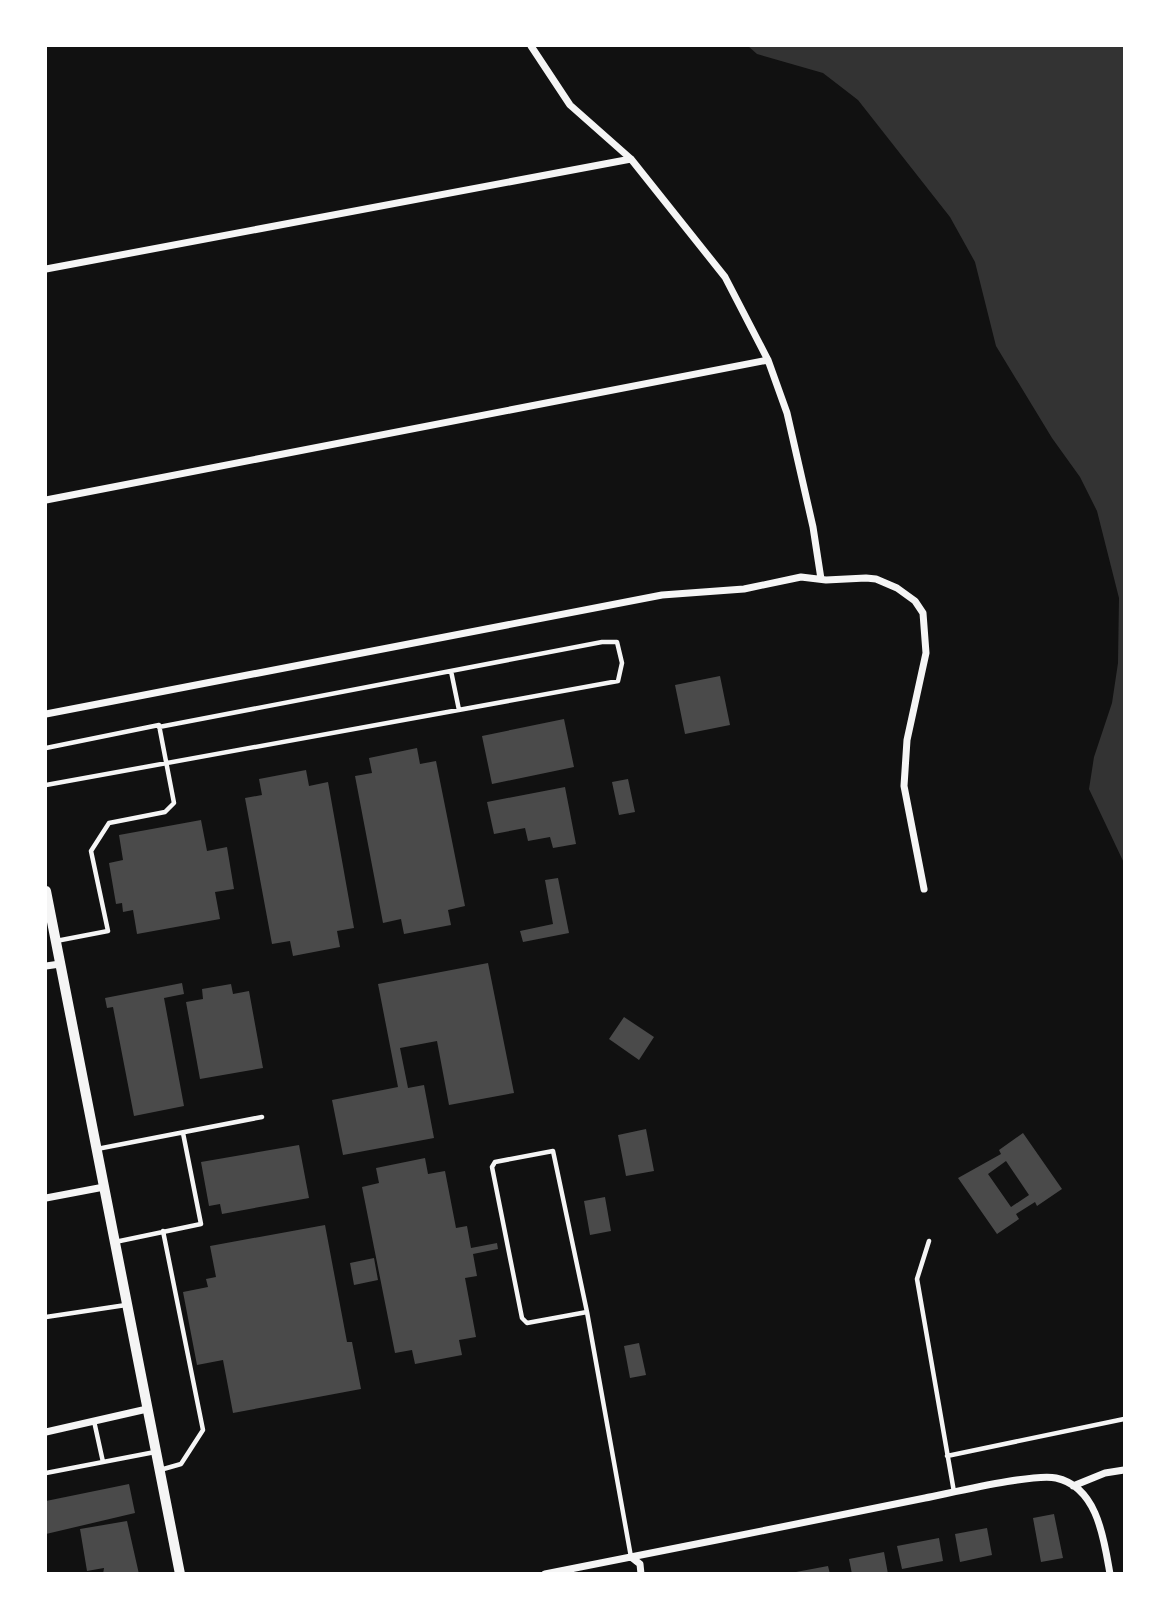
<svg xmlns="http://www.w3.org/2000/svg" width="1170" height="1619" font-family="'IBM Plex Sans',sans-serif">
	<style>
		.water { fill: #333 }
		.building { fill: #4a4a4a; fill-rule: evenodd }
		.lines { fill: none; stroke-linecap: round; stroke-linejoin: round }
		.service { stroke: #f5f5f5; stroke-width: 4.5 }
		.minor { stroke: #f5f5f5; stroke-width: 7 }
		.tertiary { stroke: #f5f5f5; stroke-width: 10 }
	</style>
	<rect width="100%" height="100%" fill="#111"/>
	<path class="water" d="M748,46h376v817l-35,-74 5,-32 18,-54 6,-40 1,-65 -22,-87 -17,-34 -28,-39 -56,-92 -21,-84 -25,-45 -92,-117 -35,-27 -66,-19z"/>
	<path class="building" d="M720,676l10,49 -45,9 -10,-49z
		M564,719l10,48 -82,17 -10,-48z
		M417,748l3,16 16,-3 29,145 -17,4 3,15 -47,9 -3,-15 -18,4 -28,-147 17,-3 -3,-15z
		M306,770l3,16 19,-4 26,146 -17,3 3,16 -47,9 -3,-15 -18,3 -27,-146 17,-3 -3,-16z
		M628,779l7,33 -16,3 -7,-33z
		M565,787l11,57 -23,4 -3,-11 -22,4 -3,-13 -31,6 -7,-32z
		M201,820l6,31 20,-4 7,42 -19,3 5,27 -83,15 -4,-24 -10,2 -1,-9 -6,1 -7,-41 14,-3 -4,-25z
		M558,878l11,55 -46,9 -3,-11 33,-7 -8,-44z
		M488,963l26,130 -65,12 -12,-64 -37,7 8,40 16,-3 10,53 -91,17 -11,-55 66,-13 -20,-103z
		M182,983l2,11 -20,4 20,108 -50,10 -21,-109 -6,1 -2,-10z
		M231,984l2,10 16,-3 14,77 -63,11 -14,-77 17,-3 -1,-10z
		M624,1017l30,20 -15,23 -30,-21z
		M646,1129l8,42 -28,5 -8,-41z
		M1023,1133l39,56 -25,17 -2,-4 -19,12 3,5 -22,15 -39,-56 43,-24 -2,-4zM1006,1161l23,34 -18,12 -23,-33z
		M299,1145l10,53 -87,16 -2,-10 -11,2 -8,-44z
		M425,1158l3,16 17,-3 11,57 11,-2 4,22 26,-5 1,6 -25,5 4,22 -12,2 11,59 -17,3 3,15 -47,9 -3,-14 -17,3 -33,-166 17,-4 -3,-15z
		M605,1197l6,34 -21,4 -6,-34z
		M325,1225l22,117h5l9,47 -128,24 -10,-53 -26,5 -14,-73 25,-5 -2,-8 10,-2 -6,-31z
		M374,1258l4,22 -24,5 -4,-22z
		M639,1343l7,32 -16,3 -6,-32z
		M129,1484l6,29 -89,21v-33z
		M1054,1514l9,44 -22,4 -8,-44z
		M127,1521l12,53h-36l1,-6 -17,3 -7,-42z
		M987,1528l5,27 -32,7 -5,-28z
		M939,1538l4,23 -41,8 -5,-23z
		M884,1552l4,22h-36l-3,-15z
		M828,1566l2,8h-33l-1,-2z"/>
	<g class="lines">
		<path class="service" d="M451,671l8,39
			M46,748l113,-23 15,78 -9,9 -56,11 -18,28 17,80 -52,10
			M46,785l572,-104 4,-18 -5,-21h-15l-443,85
			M97,1149l165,-32
			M929,1241l-12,38 37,213
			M115,1242l86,-18 -18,-91
			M587,1312l-60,11 -5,-5 -30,-151 3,-5 58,-11 34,161 44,245
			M46,1317l80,-12
			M94,1421l9,41
			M947,1456l177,-37
			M160,1470l21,-6 22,-34 -40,-199
			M46,1473l109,-21"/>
		<path class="minor" d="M531,46l39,59 61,54 94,118 43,83 19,53 26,114 8,52
			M46,269l585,-110
			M46,500l722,-140
			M46,714l616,-119 82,-6 57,-12 25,3 40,-2 10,1 21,9 18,13 8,12 3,40 -19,87 -3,46 20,103
			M46,966l14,-2
			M46,1198l58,-11
			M46,1432l101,-23
			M1073,1486l32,-13 19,-3
			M631,1557l9,7 1,10
			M545,1574c127,-25 253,-50 380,-76 26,-5 109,-25 131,-20 42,9 48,62 54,96"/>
		<path class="tertiary" d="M46,891l134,683"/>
	</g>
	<rect width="1170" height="1619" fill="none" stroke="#ffffff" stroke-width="94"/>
</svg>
